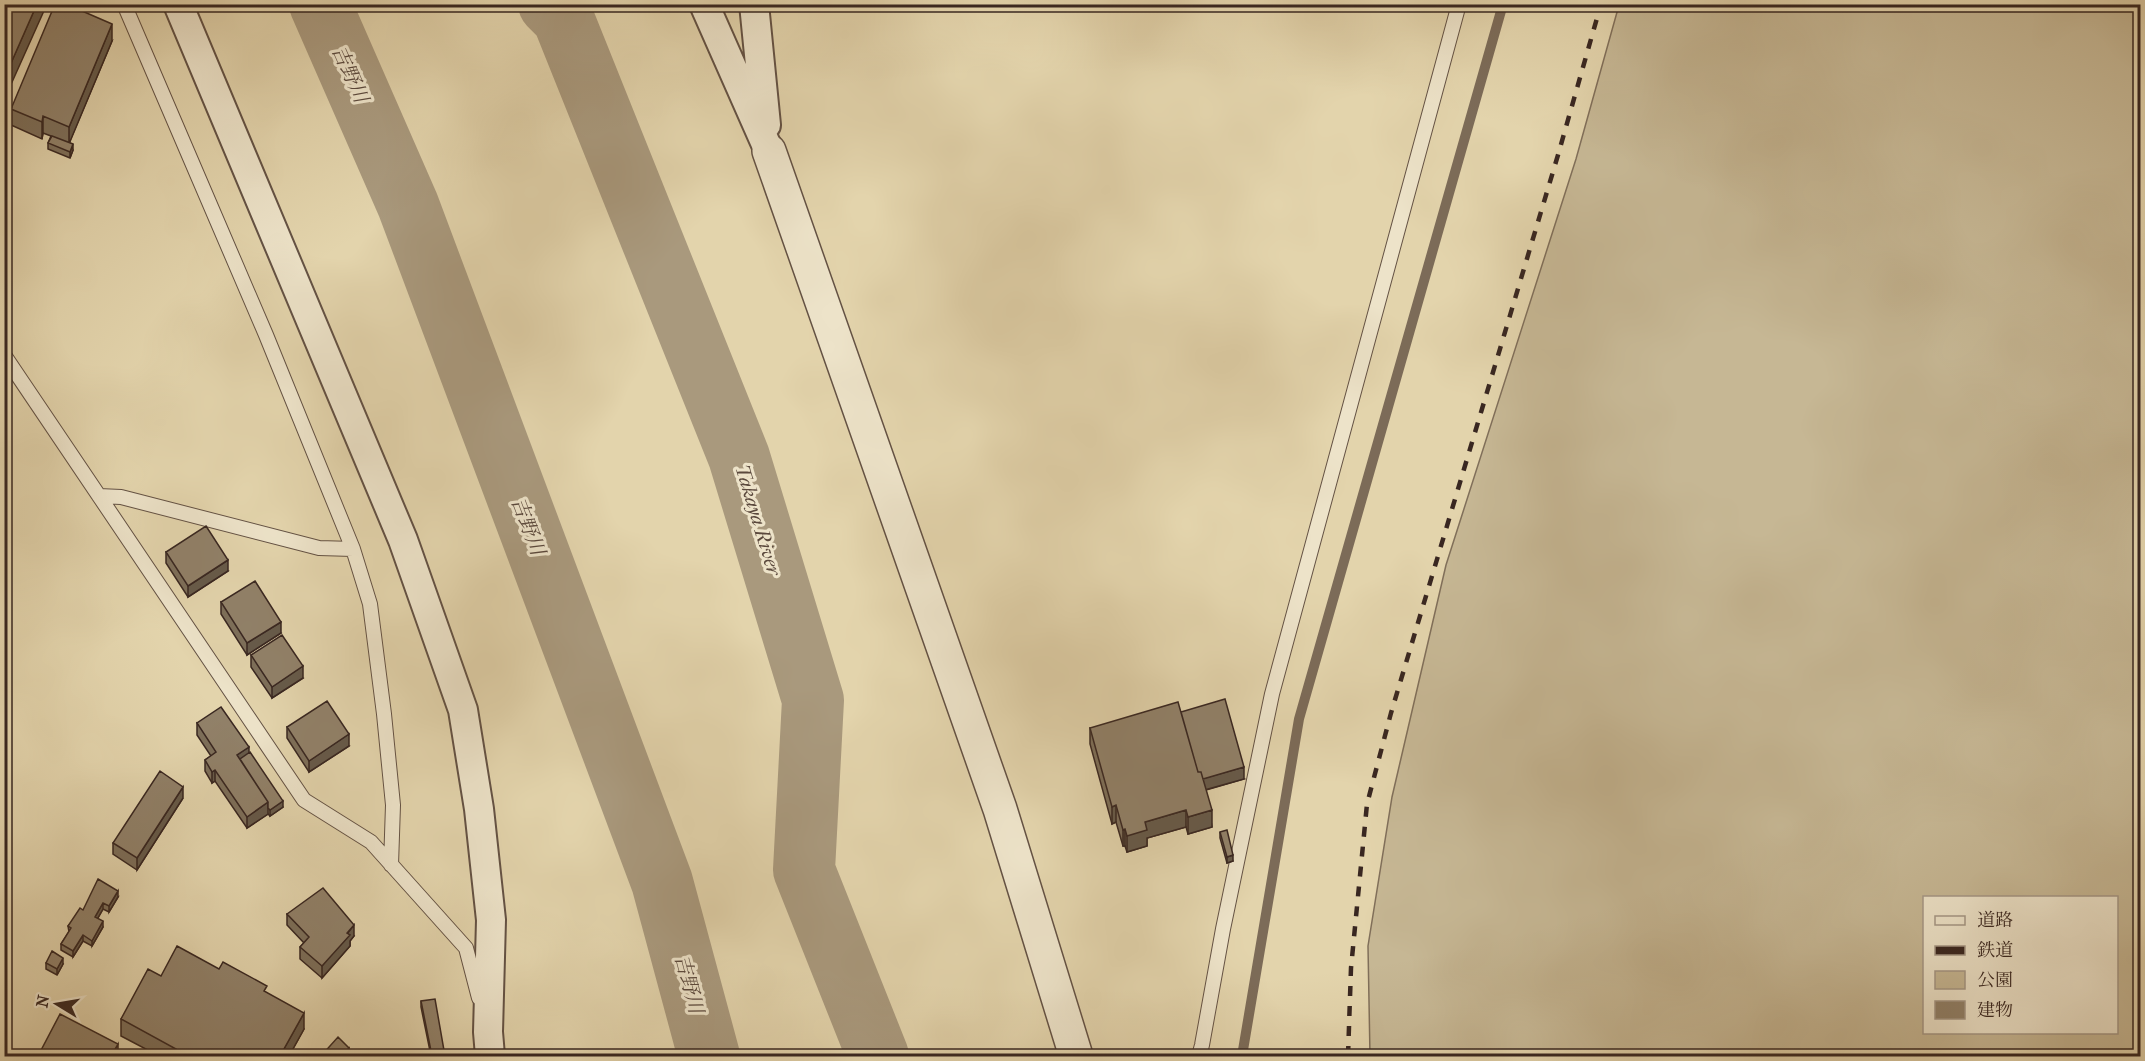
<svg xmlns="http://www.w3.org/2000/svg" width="2145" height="1061" font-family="'IM FELL French Canon','Noto Serif JP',serif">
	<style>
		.green { fill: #c6b794; stroke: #806f5a; stroke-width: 1.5; fill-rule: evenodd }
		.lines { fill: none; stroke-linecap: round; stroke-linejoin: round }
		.stream { stroke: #7c6b58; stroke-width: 10 }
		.river { stroke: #a9997d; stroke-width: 62 }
		.service-casing { stroke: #645244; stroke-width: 16 }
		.minor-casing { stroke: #645244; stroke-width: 32 }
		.tertiary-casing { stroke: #645244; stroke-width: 36 }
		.service { stroke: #ede3c9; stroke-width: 14 }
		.minor { stroke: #ede3c9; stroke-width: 28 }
		.tertiary { stroke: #ede3c9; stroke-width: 33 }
		.rail { stroke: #392721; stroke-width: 4.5; stroke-dasharray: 10 10; stroke-linecap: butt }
		.wall { fill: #7d6f5a; stroke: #392721; stroke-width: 1.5 }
		.shaded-wall { fill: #665a4a; stroke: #392721; stroke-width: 1.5 }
		.building { fill: #918169; stroke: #392721; stroke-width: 1.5 }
		.labels { text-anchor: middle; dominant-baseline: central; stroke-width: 6; stroke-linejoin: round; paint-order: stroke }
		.water-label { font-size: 20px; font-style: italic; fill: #5b493d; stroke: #ede3c9 }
	</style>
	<rect width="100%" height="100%" fill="#e3d4ac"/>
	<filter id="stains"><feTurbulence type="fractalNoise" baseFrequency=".00333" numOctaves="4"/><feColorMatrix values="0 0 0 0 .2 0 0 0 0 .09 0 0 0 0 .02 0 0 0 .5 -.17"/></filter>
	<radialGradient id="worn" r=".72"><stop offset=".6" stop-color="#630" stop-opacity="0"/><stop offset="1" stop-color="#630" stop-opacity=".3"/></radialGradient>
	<path class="green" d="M1619,5h521v1051h-770l-2,-110 24,-149 54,-232 130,-406zM1924,898h192v134h-192z"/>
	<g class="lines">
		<path class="stream" d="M1242,1056l57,-337 204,-715"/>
		<path class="river" d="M320,4l88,201 254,677 47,174
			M549,4l14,14 176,439 74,243 -9,170 74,186"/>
		<defs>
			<path id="service" d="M124,4l142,331 87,214 17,55 14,110 9,91 -2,60
				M4,355l300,445 67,42 95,106 13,50
				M99,496l22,1 198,51 34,1
				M1199,1056l3,-11 21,-116 49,-235 187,-690"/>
			<path id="minor" d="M178,4l225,536 60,170 16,99 12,111 -3,112 2,24
				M704,4l65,147
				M754,4l12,121"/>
			<path id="tertiary" d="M769,151l231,658 76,247"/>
		</defs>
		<use href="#service" class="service-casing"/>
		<use href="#minor" class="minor-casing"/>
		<use href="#tertiary" class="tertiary-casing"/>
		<use href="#service" class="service"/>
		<use href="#minor" class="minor"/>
		<use href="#tertiary" class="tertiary"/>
		<path class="rail" d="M1348,1056l3,-88 16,-164 24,-91 167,-558 43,-151"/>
	</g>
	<path class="wall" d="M112,41l-43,102 4,7 -3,8 -22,-9v-6l3,-7 -8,-3 -1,6 -31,-14v-16z
		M166,552l62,19 -40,26 -22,-34z
		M221,602l60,31 -34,22 -26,-41z
		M251,655l52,23 -31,20 -21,-31z
		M197,723l52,30 34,54 -13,9 -2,-2 -21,14 -32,-47 -3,2 -7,-12v-11l6,-4 -14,-21z
		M287,727l62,19 -40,26 -22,-34z
		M1090,728l154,51 -38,11 6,37 -24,7 -2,-7 -39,11v8l-20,6 -2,-6h-2l-7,-24 -4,2 -22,-80z
		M183,798l-46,72 -24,-16v-11z
		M1220,832l13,29 -6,2 -7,-25z
		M118,897l-9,15 -6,-3 -5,9 5,9 -11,19 -9,-5 -10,16 -12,-7v-6l8,-12 -1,-6 15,-16z
		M287,914l67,22 -4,5v5l-28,32 -22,-19v-12l4,-4 -17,-18z
		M46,963l17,1 -6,11 -11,-6z
		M219,969l48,24 37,36 -15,27h-130l-38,-20v-17l40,-43z
		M421,1001l24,55h-14l-10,-49z"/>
	<path class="shaded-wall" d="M37,4h10l-43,96v-21z
		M112,24v17l-43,103v-17z
		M43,116v17l-1,6v-17z
		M73,144v6l-3,8v-6z
		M228,560v11l-40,26v-11z
		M281,622v11l-34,22v-12z
		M303,666v12l-31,20v-11z
		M349,734v12l-40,26v-11z
		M249,747v12l-9,6 -3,-10z
		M1244,767v12l-43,12v-12z
		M215,770v11l-3,2v-11z
		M183,787v11l-46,72v-12z
		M283,801v6l-13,9v-6z
		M268,802v12l-21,14v-11z
		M1116,805v17l-4,2v-17z
		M1186,810v17l-39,11v8l-20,6v-16l18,-14z
		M1212,810v17l-24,7v-17z
		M1125,829v17h-2v-16z
		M1233,855v6l-6,2v-6z
		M118,891v6l-9,15v-6z
		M103,903v6l-8,14v-6z
		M103,921v6l-11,19v-5z
		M354,925v11l-4,5v5l-28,32v-12z
		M83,935v6l-10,16v-6z
		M63,958v6l-6,11v-6z
		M304,1013v16l-15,27h-9z
		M118,1044v12l-4,-5z
		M349,1048v6l-2,2h-6z"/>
	<path class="building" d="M4,4h33l-33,75z
		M55,4h11l46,20 -43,103 -26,-11 -1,6 -31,-13z
		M52,136l21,8 -3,8 -22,-9z
		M206,526l22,34 -40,26 -22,-34z
		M255,581l26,41 -34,21 -26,-41z
		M282,635l21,31 -31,21 -21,-32z
		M1225,699l19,68 -41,12 -2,-7h-3l-17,-60z
		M327,701l22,33 -40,27 -22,-34z
		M1178,702l20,70h3l11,38 -24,7 -2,-7 -41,12 2,8 -20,6 -2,-7 -2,1 -7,-25 -4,2 -22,-79z
		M221,707l28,40 -12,8 31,47 -21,15 -32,-47 -3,2 -7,-12 11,-8 -19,-29z
		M250,752l33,49 -13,9 -2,-2v-6l-28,-43z
		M160,771l23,16 -46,71 -24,-15z
		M1227,830l6,25 -6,2 -7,-25z
		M98,879l20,12 -9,15 -6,-3 -8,14 8,4 -11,20 -9,-6 -10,16 -12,-7 10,-16 -3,-2 12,-18 3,2z
		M323,888l31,37 -7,8 3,2 -28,31 -22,-19 9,-10 -22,-23z
		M177,946l42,23 4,-7 44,24 -3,5 40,22 -24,43h-109l5,-7 -55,-30 27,-50 13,7z
		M52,951l11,7 -6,11 -11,-6z
		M435,999l10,57h-13l-11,-55z
		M60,1014l58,30 -4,7 9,5h-85z
		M338,1037l11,11 -8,8h-20z"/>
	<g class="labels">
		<g class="water-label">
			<text transform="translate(350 74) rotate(66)">吉野川</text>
			<text transform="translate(758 520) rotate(73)">Takaya River</text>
			<text transform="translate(528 526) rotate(69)">吉野川</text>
			<text transform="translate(689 984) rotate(75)">吉野川</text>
		</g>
	</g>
	<rect width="2145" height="1061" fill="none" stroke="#e3d4ac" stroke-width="24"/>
	<rect x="6" y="6" width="2133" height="1049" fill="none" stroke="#392721" stroke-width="3"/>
	<rect x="12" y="12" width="2121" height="1037" fill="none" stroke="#392721" stroke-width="1.5"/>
	<rect x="1923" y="896" width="195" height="138" fill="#ede3c9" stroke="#a59886" stroke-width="1.5"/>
	<rect x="1935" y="916" width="30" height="9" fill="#ede3c9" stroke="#a59886" stroke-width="1.5"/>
	<text x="1977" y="926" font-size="18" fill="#392721">道路</text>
	<rect x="1935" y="946" width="30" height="9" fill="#392721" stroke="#a59886" stroke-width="1.5"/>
	<text x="1977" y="956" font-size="18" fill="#392721">鉄道</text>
	<rect x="1935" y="971" width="30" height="18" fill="#c6b794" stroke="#a59886" stroke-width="1.5"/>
	<text x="1977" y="986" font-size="18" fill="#392721">公園</text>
	<rect x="1935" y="1001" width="30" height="18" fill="#918169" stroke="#a59886" stroke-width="1.5"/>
	<text x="1977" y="1016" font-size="18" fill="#392721">建物</text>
	<g transform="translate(57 1004) rotate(281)" stroke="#ede3c9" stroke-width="4.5" paint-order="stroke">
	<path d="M0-4.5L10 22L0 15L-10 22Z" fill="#392721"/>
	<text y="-9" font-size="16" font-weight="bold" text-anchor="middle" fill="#392721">N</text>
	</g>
	<rect width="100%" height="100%" filter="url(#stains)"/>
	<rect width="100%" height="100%" fill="url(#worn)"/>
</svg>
